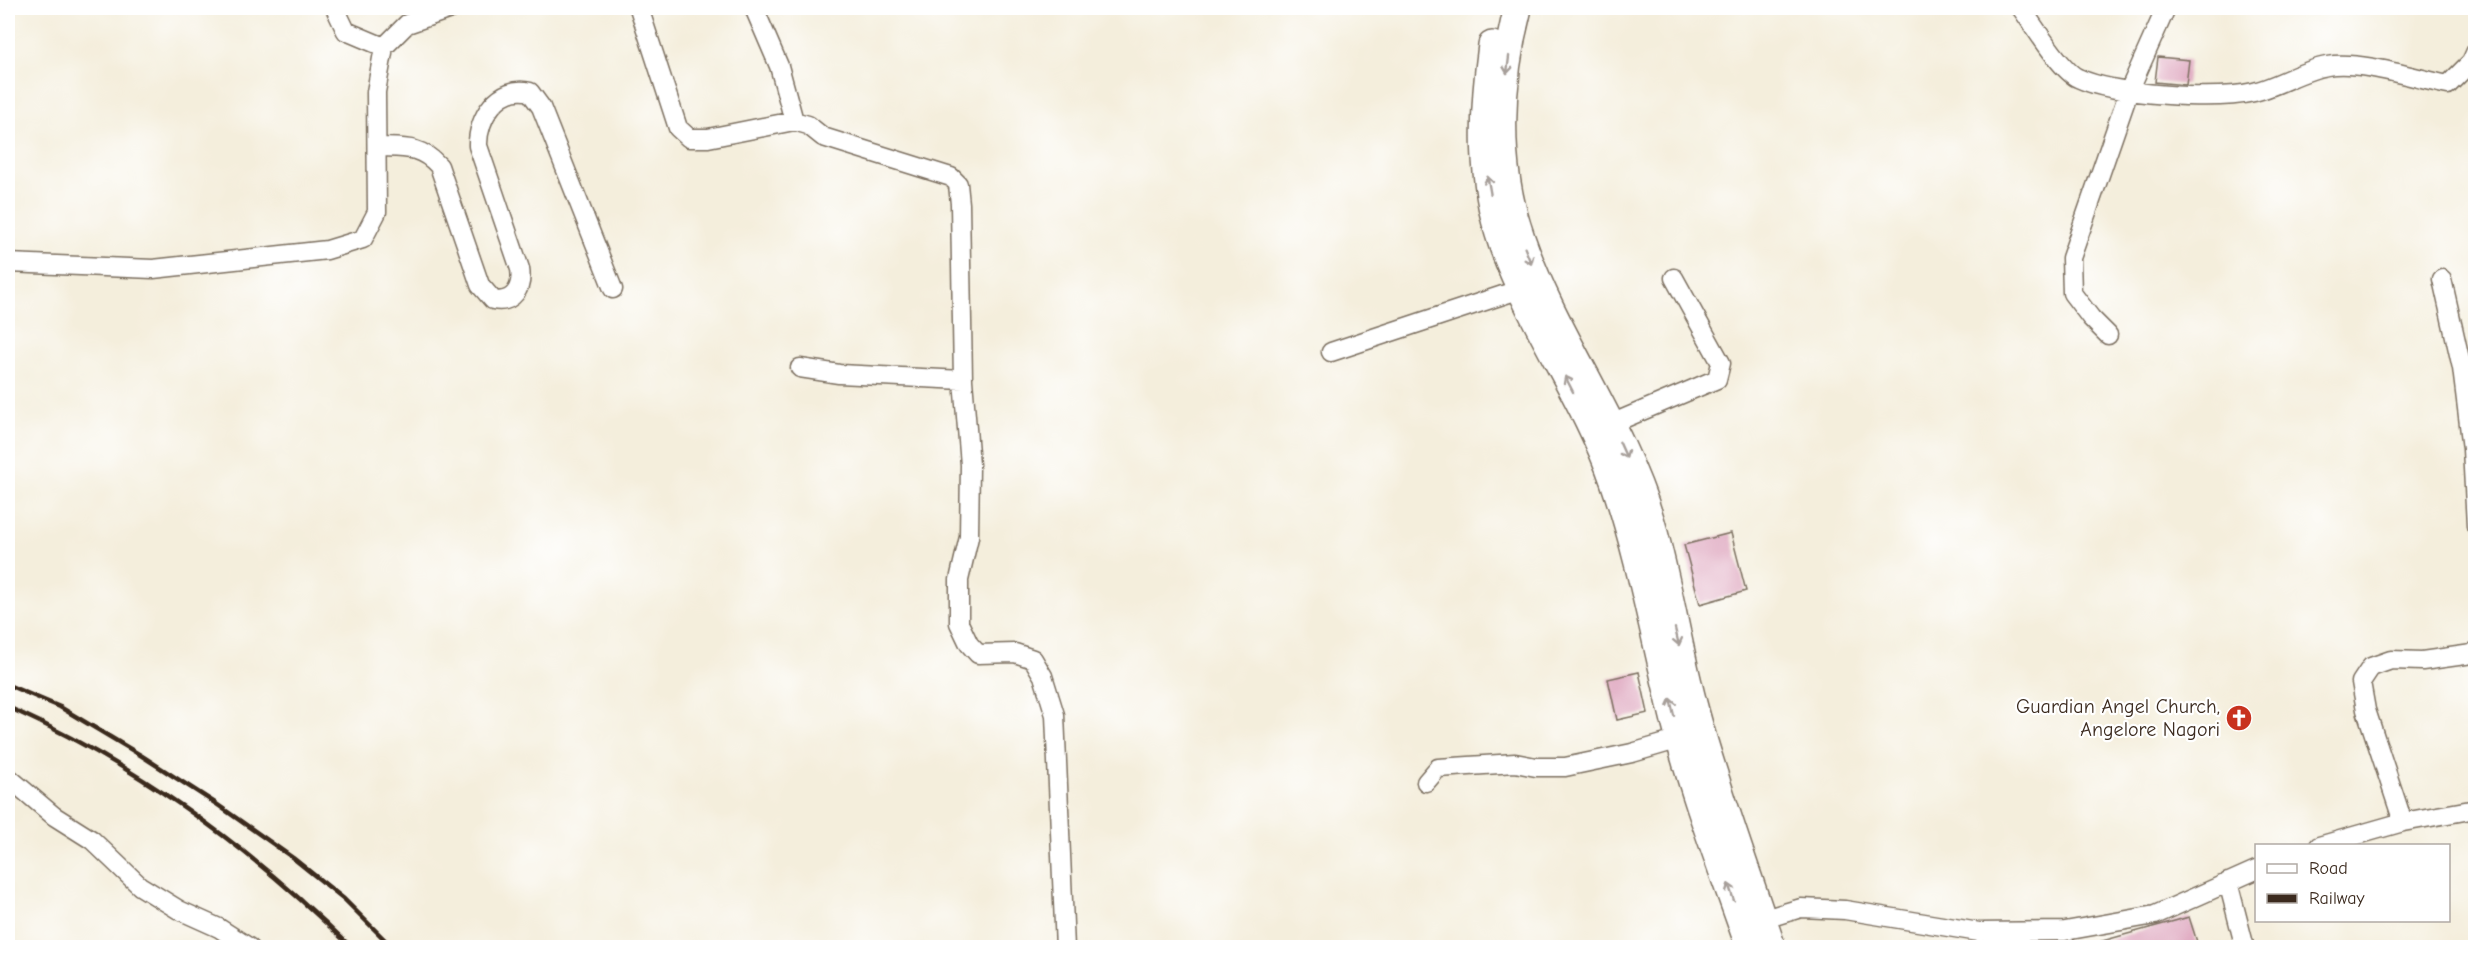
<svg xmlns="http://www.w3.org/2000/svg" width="2483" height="955" font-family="'Comic Neue',sans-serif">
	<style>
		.building { fill: #dda2bb }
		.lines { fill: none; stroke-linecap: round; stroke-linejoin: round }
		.minor-casing { stroke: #7c6f60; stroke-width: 21 }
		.highway-casing { stroke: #7c6f60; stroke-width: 30 }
		.minor { stroke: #fff; stroke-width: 18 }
		.highway { stroke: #fff; stroke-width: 27 }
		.rail { stroke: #3b2a1e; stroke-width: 4.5 }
		.oneway { stroke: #a79f9a }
		.labels { text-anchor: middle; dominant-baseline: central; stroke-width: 4.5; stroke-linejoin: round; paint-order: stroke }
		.poi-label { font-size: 20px; fill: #3b2a1e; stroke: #fff; text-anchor: end }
	</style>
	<rect width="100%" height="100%" fill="#fff"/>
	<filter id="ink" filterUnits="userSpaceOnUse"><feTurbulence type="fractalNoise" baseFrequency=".0167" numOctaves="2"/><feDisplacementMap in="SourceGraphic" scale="12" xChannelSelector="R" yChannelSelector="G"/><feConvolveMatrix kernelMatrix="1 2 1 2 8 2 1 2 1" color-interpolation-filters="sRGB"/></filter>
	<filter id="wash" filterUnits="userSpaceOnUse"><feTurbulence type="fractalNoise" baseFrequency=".008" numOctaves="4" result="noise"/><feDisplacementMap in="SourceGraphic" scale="24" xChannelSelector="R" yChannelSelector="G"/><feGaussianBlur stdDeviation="1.35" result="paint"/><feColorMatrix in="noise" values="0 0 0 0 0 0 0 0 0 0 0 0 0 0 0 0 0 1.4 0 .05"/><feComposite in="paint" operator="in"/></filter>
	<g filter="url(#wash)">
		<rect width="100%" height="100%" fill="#f4eedc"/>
		<g id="blocks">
			<path class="building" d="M2158,57l31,3 -3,25 -31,-3z
				M1731,533l15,58 -46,13 -16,-59z
				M1639,672l9,41 -31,7 -9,-41z
				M2189,917l10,31h-103l-1,-5z"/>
		</g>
	</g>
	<g filter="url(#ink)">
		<use href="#blocks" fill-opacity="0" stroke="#7c6f60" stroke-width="1.5"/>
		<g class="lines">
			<defs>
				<path id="minor" d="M335,8l11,23 38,16
					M639,8l39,120 11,10h19l86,-17 14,4 15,12 128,40 7,7 2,20 3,176 7,85 -1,72 -10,43v43l10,21 9,10 37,-1 18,6 10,17 12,39 10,233
					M754,8l25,58 15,55
					M2021,8c12,16 40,63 57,70 36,17 137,23 176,14 25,-6 48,-22 73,-26 33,-6 87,12 121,19l23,-23 5,-11
					M377,147c27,1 43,-2 62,19l41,119 13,15c20,4 30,-12 27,-31l-42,-123c-1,-28 21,-62 52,-54l11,15 72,182
					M8,263l145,6 174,-19 36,-11 14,-27 -1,-120 8,-45 23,-23 46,-16
					M2442,279l20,89 10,81 4,77
					M2108,335l-17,-17 -19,-25 -1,-35 58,-167 37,-83
					M1331,352l190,-63
					M800,368l39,6 124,6
					M1611,424l106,-45 4,-16 -47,-85
					M8,777l46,39 38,24 48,46 39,24 40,18 31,20
					M1426,782l12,-14 77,-5 21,4h29l67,-14 48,-14
					M2403,822l-37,-112 -5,-28 10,-15 20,-7 31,1 50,-7 4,-3
					M2319,846l84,-24 73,-13
					M2228,882l17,66
					M1751,923l50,-15 44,2 134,22 86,-1 90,-16 101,-45"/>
				<path id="highway" d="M1518,8c-19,73 -23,158 3,230 34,99 100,184 130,284 18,62 27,127 44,189 22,80 51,158 77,237
					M1492,45c-9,67 -12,134 10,198 29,83 83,155 112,238 27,78 41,160 61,240 19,77 49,152 75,227"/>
			</defs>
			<use href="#minor" class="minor-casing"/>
			<use href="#highway" class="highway-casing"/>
			<use href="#minor" class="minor"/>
			<use href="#highway" class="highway"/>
			<path class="rail" d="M8,685l52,22 82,49 73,47 78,55 51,41 49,49
				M8,707c129,58 243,141 344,241"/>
		</g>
		<defs><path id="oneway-shaft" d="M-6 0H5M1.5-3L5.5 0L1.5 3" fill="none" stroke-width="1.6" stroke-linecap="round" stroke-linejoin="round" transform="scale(1.5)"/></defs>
		<g class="oneway">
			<use href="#oneway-shaft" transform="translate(1508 65) rotate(97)"/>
			<use href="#oneway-shaft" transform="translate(1489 185) rotate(-100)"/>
			<use href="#oneway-shaft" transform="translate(1528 256) rotate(68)"/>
			<use href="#oneway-shaft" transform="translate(1569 384) rotate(-117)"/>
			<use href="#oneway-shaft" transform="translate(1623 450) rotate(66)"/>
			<use href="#oneway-shaft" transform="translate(1677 637) rotate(77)"/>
			<use href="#oneway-shaft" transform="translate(1672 707) rotate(-103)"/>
			<use href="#oneway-shaft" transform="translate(1731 892) rotate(-109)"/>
		</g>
	</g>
	<defs>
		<symbol id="church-disc" viewBox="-11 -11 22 22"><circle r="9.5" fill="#c8321e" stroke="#fff"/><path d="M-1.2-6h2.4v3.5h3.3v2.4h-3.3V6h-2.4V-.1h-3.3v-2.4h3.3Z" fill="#fff"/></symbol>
	</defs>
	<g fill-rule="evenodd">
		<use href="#church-disc" x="2224" y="703" width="30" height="30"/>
	</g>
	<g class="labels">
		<g class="poi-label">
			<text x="2220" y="706">Guardian Angel Church,<tspan x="2220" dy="23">Angelore Nagori</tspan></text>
		</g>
	</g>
	<rect width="2483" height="955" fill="none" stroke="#fff" stroke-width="30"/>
	<rect x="2255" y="844" width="195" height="78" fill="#ffffff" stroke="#b1aaa5" stroke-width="1.5"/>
	<rect x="2267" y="864" width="30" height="9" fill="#ffffff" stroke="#b1aaa5" stroke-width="1.5"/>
	<text x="2309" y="874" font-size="18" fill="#3b2a1e">Road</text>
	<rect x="2267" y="894" width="30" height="9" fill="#3b2a1e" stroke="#b1aaa5" stroke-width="1.5"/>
	<text x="2309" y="904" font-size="18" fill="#3b2a1e">Railway</text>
</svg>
